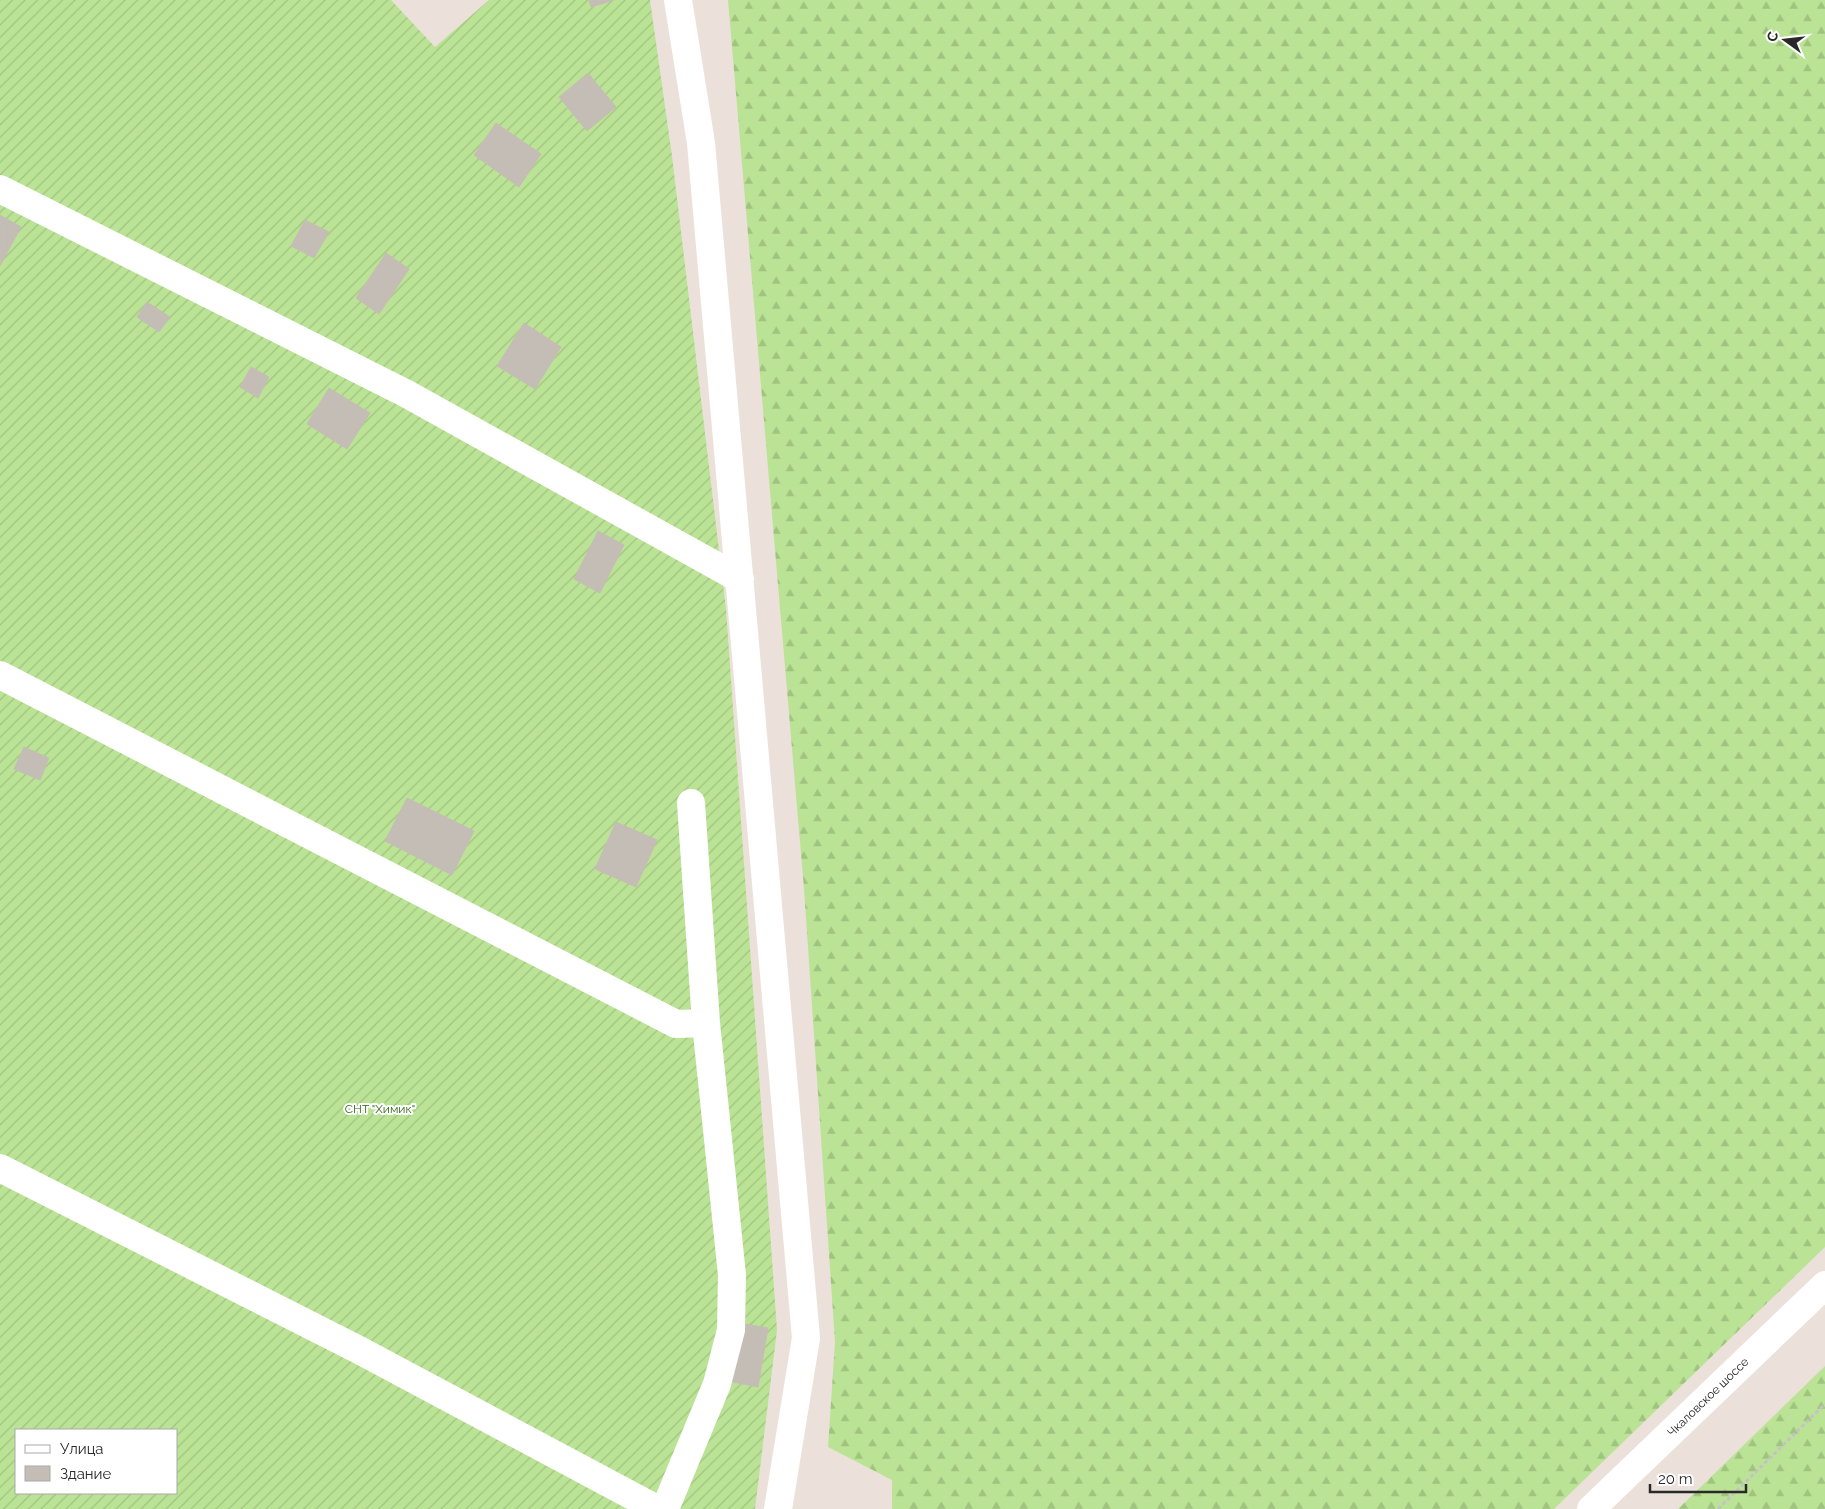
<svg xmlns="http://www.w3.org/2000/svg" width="1825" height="1509" font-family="Raleway,sans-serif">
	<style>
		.forest { fill: url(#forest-firs) }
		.garden { fill: url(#garden-furrows); fill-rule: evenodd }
		.building { fill: #c4bdb6; stroke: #c7bdb4 }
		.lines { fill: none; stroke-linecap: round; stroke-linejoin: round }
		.path { stroke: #c3c3c3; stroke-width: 3; stroke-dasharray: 4 2.5; stroke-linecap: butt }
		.minor { stroke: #fff; stroke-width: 28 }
		.labels { text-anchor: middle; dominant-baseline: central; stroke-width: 4; stroke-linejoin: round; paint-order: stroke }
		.park-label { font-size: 12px; fill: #336618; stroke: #fff }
		.street-label { font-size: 12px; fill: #292929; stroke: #fff }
	</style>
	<defs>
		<pattern id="forest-firs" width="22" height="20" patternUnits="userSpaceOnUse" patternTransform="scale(1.25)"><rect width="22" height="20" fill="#bbe395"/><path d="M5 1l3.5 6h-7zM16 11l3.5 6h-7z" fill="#a1c380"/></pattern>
		<pattern id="garden-furrows" width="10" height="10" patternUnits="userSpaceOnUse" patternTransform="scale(1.25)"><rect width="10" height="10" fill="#bbe395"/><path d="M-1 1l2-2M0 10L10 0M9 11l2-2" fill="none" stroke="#a1c380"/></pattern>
	</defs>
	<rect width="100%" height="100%" fill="#ebe1da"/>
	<path class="forest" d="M728,0h1097v1247l-271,262h-662v-29l-64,-33 7,-105 -31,-453z
		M1825,1366v143h-147z"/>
	<path class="garden" d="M0,0h391l44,47 54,-47h161l22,156 54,453 51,721 -22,179h-755zM16,1430h160v63h-160z"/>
	<path class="building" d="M589,0h25l-23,7z
		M588,73l28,34 -29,24 -28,-34z
		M496,123l45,31 -22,33 -45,-32z
		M0,215l21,12 -21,39z
		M305,220l24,12 -15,26 -23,-12z
		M386,253l23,16 -30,45 -23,-16z
		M147,302l23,15 -11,15 -22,-15z
		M524,323l37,24 -26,42 -38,-23z
		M251,367l18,10 -11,21 -18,-11z
		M329,388l41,25 -23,36 -40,-25z
		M598,531l26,14 -24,48 -26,-14z
		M24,747l25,11 -9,22 -26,-11z
		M407,798l67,33 -22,44 -67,-34z
		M616,822l41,18 -21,47 -41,-18z
		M738,1323l30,5 -10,59 -30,-6z"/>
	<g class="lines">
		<path class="path" d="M1718,1509l107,-105"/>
		<path class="minor" d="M678,0l23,143 105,1195 -28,171
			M0,189l407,205 333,185
			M0,675l676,349 30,-1
			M0,1168l359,182 298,159
			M665,1509l52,-125 14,-54 1,-55 -26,-252 -15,-220
			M1591,1509l234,-224"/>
	</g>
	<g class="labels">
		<g class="park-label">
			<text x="380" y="1109">СНТ "Химик"</text>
		</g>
		<g class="street-label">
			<text transform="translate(1708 1397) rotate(-44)">Чкаловское шоссе</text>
		</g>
	</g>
	<rect x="15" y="1429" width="162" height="65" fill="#ffffff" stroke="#a9a9a9"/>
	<rect x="25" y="1445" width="25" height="8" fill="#ffffff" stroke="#a9a9a9"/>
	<text x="60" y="1454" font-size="15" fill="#292929">Улица</text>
	<rect x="25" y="1466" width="25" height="15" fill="#c4bdb6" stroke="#a9a9a9"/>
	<text x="60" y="1479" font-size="15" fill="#292929">Здание</text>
	<g transform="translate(1785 40) rotate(285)" stroke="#ffffff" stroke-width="4" paint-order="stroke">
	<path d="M0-4L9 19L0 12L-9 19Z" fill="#292929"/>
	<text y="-8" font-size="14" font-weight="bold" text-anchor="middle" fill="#292929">С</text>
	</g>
	<path d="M1650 1484v8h96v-8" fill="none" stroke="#292929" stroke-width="2.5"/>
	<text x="1658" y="1484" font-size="15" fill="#292929" stroke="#ffffff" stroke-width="4" paint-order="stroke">20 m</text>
</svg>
